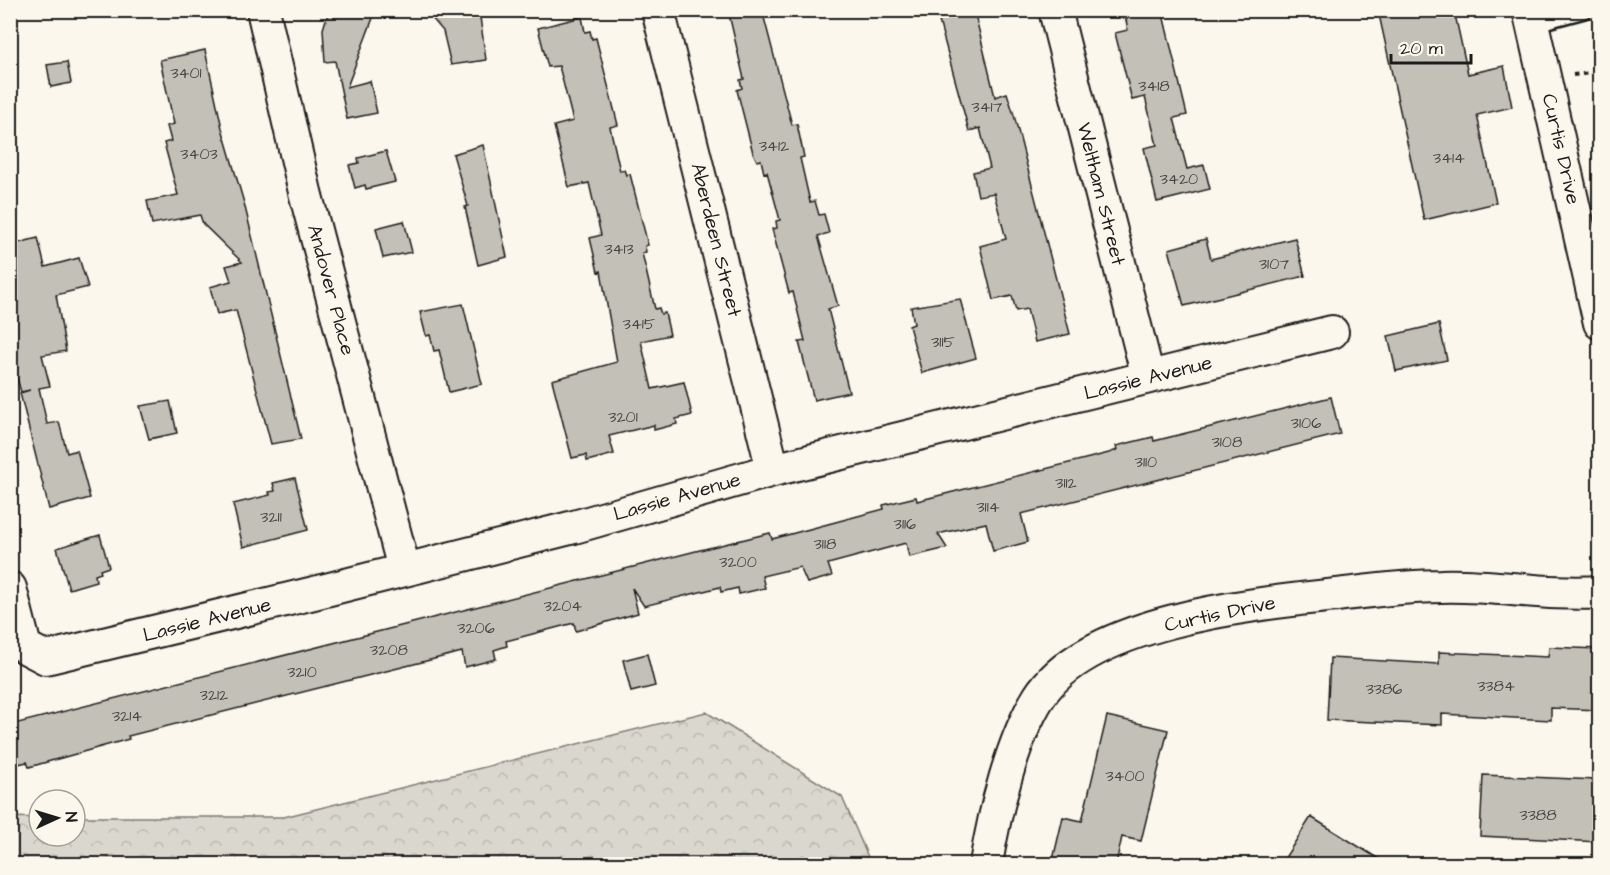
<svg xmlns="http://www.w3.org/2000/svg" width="1610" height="875" font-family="'Architects Daughter',sans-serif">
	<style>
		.forest { fill: url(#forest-crowns); stroke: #7b7a75; stroke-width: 1.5 }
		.building { fill: #c3c0b8; stroke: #1c1c1c; stroke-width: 1.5 }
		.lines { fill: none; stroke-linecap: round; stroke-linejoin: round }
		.lane-casing { stroke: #1c1c1c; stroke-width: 20 }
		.street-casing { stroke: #1c1c1c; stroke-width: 36 }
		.path { stroke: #1c1c1c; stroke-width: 4; stroke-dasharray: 4.5 4.5; stroke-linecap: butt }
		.lane { stroke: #fbf7ec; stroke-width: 15 }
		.street { stroke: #fbf7ec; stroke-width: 32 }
		.labels { text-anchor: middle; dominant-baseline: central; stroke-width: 5; stroke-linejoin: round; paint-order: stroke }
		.number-label { font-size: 16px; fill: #464543 }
		.street-label { font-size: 20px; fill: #1c1c1c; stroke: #fbf7ec }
	</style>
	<defs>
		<pattern id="forest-crowns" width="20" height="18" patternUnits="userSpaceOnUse" patternTransform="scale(1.5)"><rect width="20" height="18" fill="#dad7ce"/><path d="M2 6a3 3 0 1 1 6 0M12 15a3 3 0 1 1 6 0" fill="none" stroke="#bab8b0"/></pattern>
	</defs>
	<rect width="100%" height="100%" fill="#fbf7ec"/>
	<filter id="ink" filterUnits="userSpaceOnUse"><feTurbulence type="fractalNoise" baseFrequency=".0167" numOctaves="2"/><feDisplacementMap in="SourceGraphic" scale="12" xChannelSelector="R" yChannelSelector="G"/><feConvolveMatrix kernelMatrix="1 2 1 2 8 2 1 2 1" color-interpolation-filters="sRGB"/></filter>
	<g filter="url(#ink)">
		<path class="forest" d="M706,712l136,85 29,67h-860v-47l28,1v18h36v-19h209z"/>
		<path class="building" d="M329,10h47l-29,77 23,-6 7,32 -30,6 -12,-58 -10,1 -2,-33z
			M425,10h54l7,50 -35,5 -8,-34z
			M728,10h34l30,115 5,-1 7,33 -4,1 10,44 5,-1 4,14 5,-1 5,19 -11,3 20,70 -10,3 21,83 -35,8 -15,-58 6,-1 -12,-49 -4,1 -17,-64 5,-1 -1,-7 4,-1 -13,-48 -3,1 -3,-13 -4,1 -4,-8 -16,-63 5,-2 -2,-8 4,-1z
			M936,10h38l21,87 12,-4 7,22 56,219 -35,8 -8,-33 -11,2 -4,-15 -19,4 -13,-54 26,-7 -12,-46 -16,3 -5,-24 17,-4 -10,-40 -11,3z
			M1124,10h38l25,105 -13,3 13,51 17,-4 6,24 -53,13 -13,-54 13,-3 -12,-48 -13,3 -17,-67 13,-3z
			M1378,10h76l14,64 36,-8 8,41 -35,8 19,88 -72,17z
			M582,17l3,15 5,-1 2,8 4,-1 22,87 -8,2 10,44 4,-1 2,5 4,-1 18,71 -3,1 1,6 -4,1 13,56 4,-1 2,6 4,-1 5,22 -29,6 11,48 32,-7 8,33 -16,4 1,5 -23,6v-5l-45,11 5,18 -27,7 -1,-6 -14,3 -20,-78 65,-18 -16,-91 -3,1 -8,-34 11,-3 -12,-52 -20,4 -15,-61 19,-5 -14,-55 -11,1 -10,-39z
			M205,50l17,78 22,75 57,236 -30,5 -35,-134 -19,4 -7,-27 21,-6 -5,-15 16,-4 -39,-38 -3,-9 -48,9 -5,-23 31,-6 -14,-52 7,-2 -4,-15 7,-2 -14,-64z
			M67,62l4,21 -20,4 -4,-22z
			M483,145l24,112 -29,8 -13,-58 3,-1 -15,-52z
			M386,151l9,31 -29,7 -1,-4 -10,3 -6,-23 10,-2 -1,-5z
			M404,221l8,31 -29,6 -7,-30z
			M38,238l7,29 34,-9 9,29 -32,8 10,56 -24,4 8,31 -11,2 8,36 12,-2 8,31 10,-3 13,48 -41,11 -29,-116 10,-3 -9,2 -11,-38v-109z
			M1295,238l10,38 -121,30 -15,-57 37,-10 5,20z
			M960,299l16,59 -54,15 -13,-47 5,-2 -3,-17z
			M463,304l19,80 -33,8 -10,-42 -5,1 -4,-16 -4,1 -6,-24z
			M1439,324l8,36 -51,11 -8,-35z
			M1331,397l9,37 -319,80 7,28 -35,9 -7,-28 -48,11 9,14 -38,9 -3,-14 -78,21 4,12 -25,7 -7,-16 -38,9 3,12 -26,6 -1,-6 -17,4 -1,-5 -76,19 -12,-18 6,25 -62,18 -2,-8 -68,18 1,5 -13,4 2,9 -31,8 -3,-15 -334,84 1,3 -100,28 -2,-5 -17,4v-41l686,-174 74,-18 2,6 112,-30 -1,-4 33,-8 1,4 192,-48 8,-3 -1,-4 37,-9 1,4z
			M170,401l7,32 -28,6 -9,-33z
			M295,478l13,52 -65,17 -10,-43 37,-9 -1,-3 6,-1 -2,-8z
			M100,535l9,32 -9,3 1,3 -6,2 1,6 -27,8 -12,-41z
			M1549,647l50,2v61l-48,-2v12l-109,-6v11l-115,-5 3,-62 109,6v-12l109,5z
			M647,654l8,32 -24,6 -8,-32z
			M1107,716l61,14 -27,111 -19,-4 -6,27h-64l11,-47 19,4z
			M1483,775l114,5 2,62 -119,-6z
			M1311,817l76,47h-106z"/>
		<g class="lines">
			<defs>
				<path id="lane" d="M1532,24l52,-14"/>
				<path id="street" d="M263,10l42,182 99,377
					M658,10l115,460
					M1055,10l93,367
					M1529,10l71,313
					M10,588l15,59 21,11 268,-65 260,-66 199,-57 559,-138
					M986,864c8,-50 26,-124 53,-167 49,-77 215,-93 298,-102 34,-4 69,-9 104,-9 52,-2 106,10 159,6"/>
			</defs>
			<use href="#lane" class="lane-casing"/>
			<use href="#street" class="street-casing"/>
			<path class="path" d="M1573,75l27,-3"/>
			<use href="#lane" class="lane"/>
			<use href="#street" class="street"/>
		</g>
	</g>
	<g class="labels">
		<g class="number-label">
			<text x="186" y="73">3401</text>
			<text x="1154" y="86">3418</text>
			<text x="987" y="107">3417</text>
			<text x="774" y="146">3412</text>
			<text x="199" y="154">3403</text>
			<text x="1449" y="158">3414</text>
			<text x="1179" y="179">3420</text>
			<text x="619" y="249">3413</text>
			<text x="1274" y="264">3107</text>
			<text x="639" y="324">3415</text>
			<text x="943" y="342">3115</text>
			<text x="623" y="417">3201</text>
			<text x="1306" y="423">3106</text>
			<text x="1227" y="442">3108</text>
			<text x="1146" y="462">3110</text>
			<text x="1066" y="483">3112</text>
			<text x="988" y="507">3114</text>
			<text x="271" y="517">3211</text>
			<text x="905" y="524">3116</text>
			<text x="825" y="544">3118</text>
			<text x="738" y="562">3200</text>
			<text x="563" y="606">3204</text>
			<text x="476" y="628">3206</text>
			<text x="389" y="650">3208</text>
			<text x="302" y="672">3210</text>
			<text x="1496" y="686">3384</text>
			<text x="1384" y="689">3386</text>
			<text x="214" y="695">3212</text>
			<text x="127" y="716">3214</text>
			<text x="1125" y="776">3400</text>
			<text x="1538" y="815">3388</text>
		</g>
		<g class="street-label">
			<text transform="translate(1561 149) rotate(77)">Curtis Drive</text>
			<text transform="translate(1101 194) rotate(76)">Weltham Street</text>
			<text transform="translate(716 240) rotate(76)">Aberdeen Street</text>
			<text transform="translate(331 290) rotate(75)">Andover Place</text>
			<text transform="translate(1148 378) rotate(-14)">Lassie Avenue</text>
			<text transform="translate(677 497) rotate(-16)">Lassie Avenue</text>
			<text transform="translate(1220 614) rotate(-12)">Curtis Drive</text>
			<text transform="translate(207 620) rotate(-14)">Lassie Avenue</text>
		</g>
	</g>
	<rect width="1610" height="875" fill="none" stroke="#fbf7ec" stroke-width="36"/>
	<rect x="18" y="18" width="1574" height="839" fill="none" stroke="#1c1c1c" stroke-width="2" filter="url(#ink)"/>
	<g transform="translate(57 818) rotate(86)"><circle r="28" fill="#fbf7ec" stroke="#a29f99" stroke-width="1.5"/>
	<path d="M0-4.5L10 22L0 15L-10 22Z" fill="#1c1c1c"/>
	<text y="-9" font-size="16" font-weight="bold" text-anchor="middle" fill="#1c1c1c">N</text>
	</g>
	<path d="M1391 54v9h80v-9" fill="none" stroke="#1c1c1c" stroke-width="3"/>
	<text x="1400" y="54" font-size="18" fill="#1c1c1c" stroke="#fbf7ec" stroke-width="4.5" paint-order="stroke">20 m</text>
</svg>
